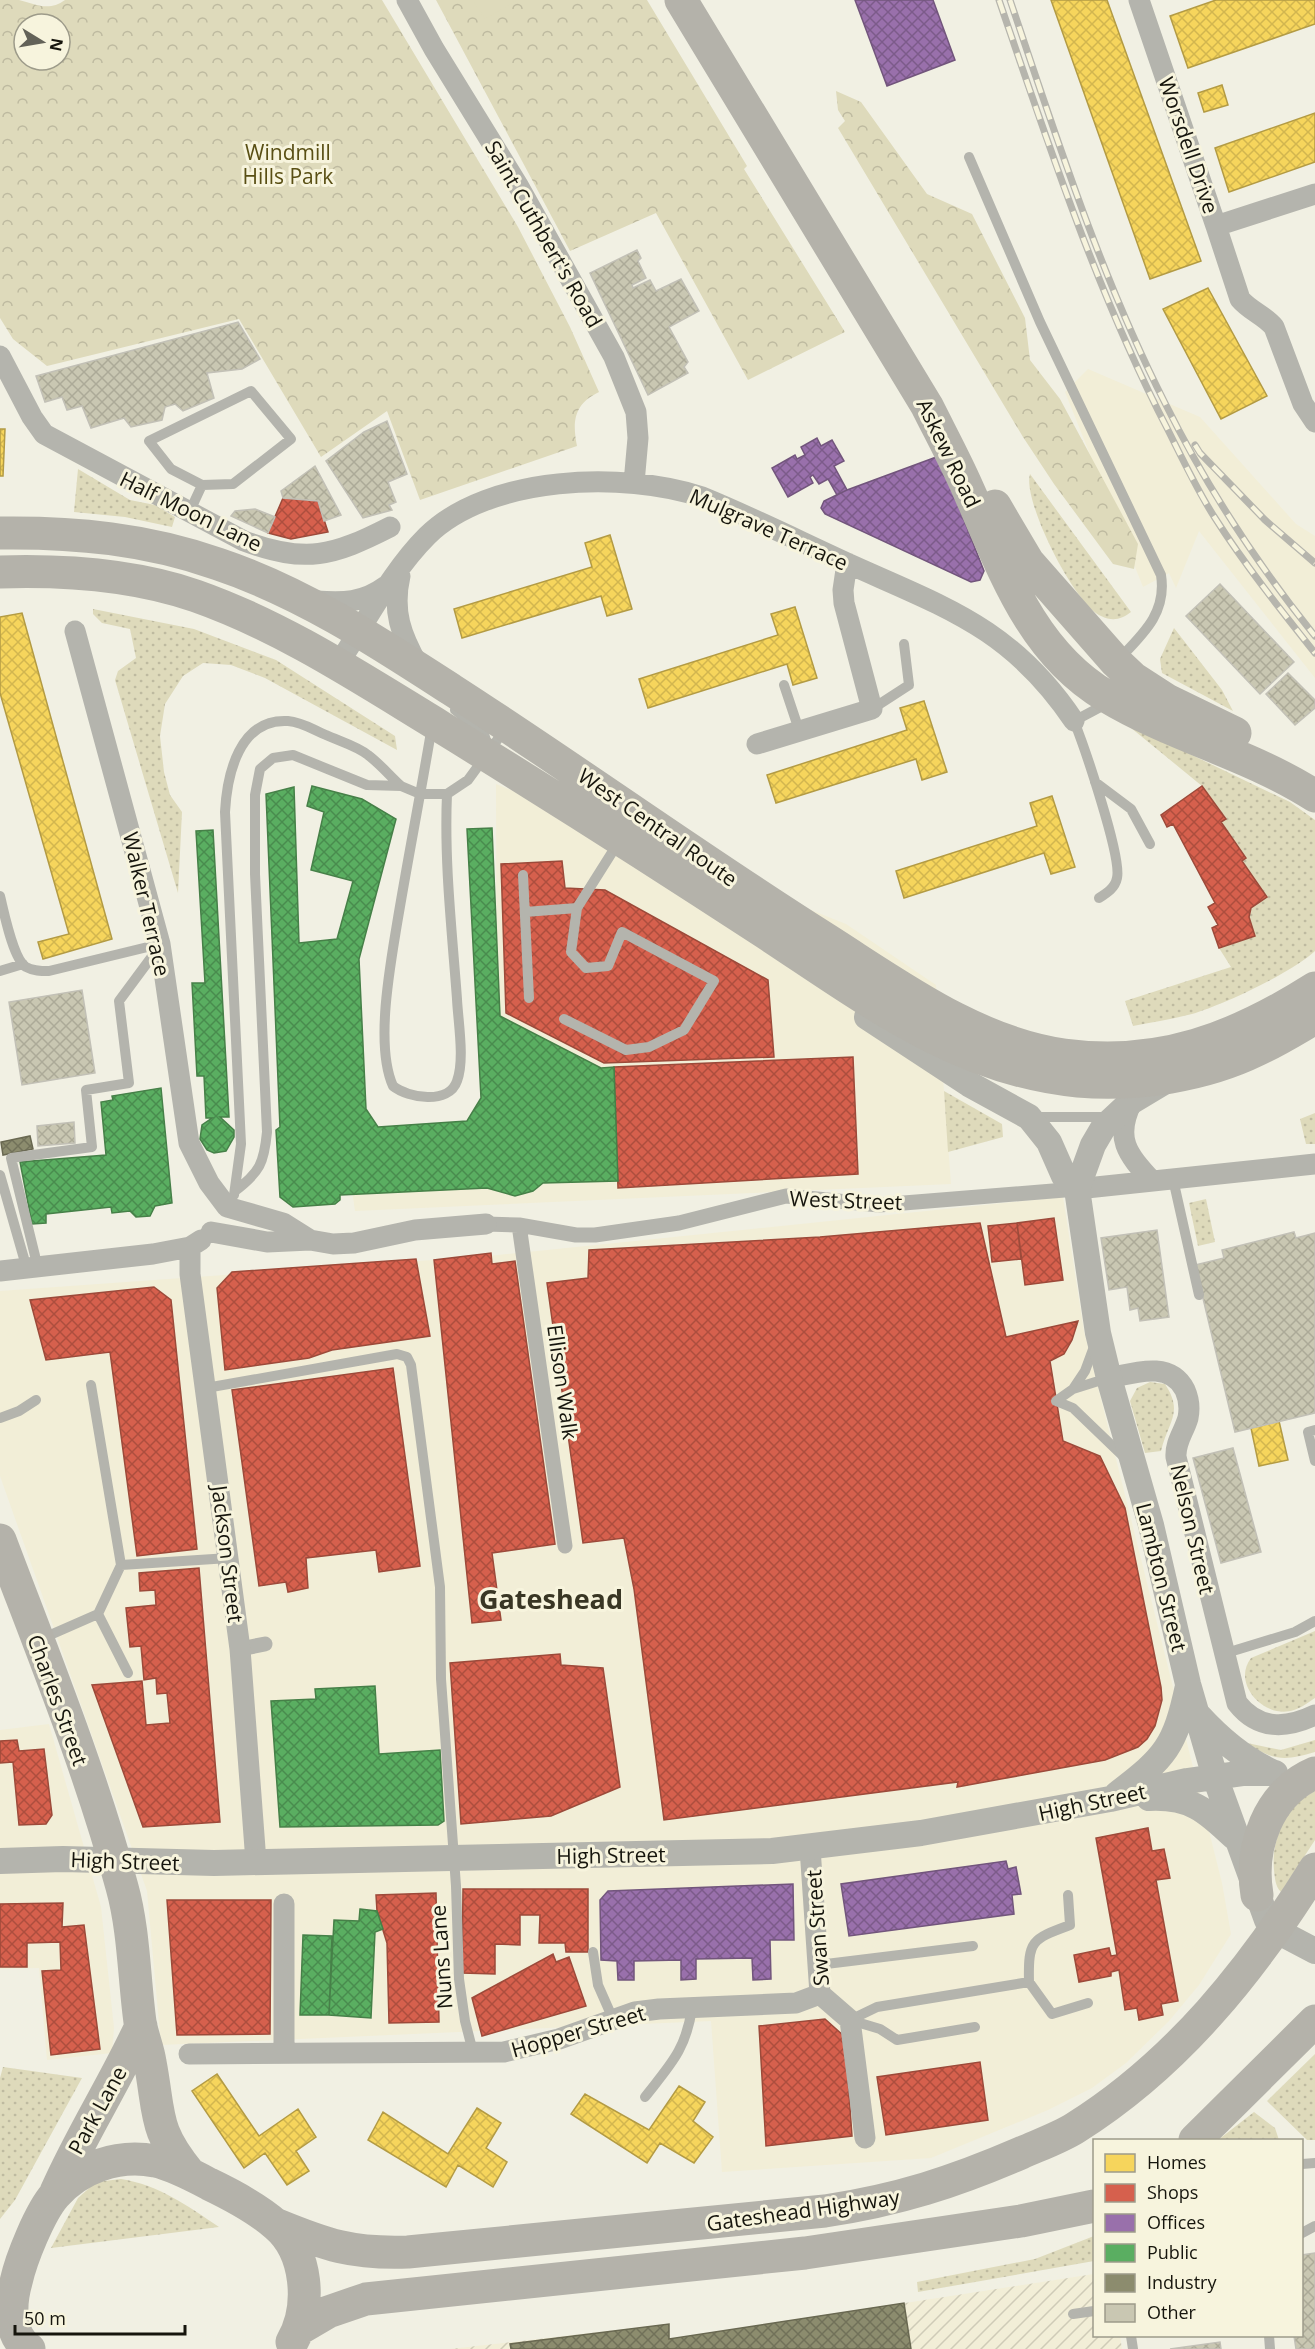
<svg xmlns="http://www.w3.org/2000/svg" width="1315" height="2349" font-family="'Open Sans',sans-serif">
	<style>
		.built { fill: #f2eed7 }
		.industrial { fill: url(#industrial-furrows) }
		.grass { fill: url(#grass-dots) }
		.forest { fill: url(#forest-crowns); fill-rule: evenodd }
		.pitch { fill: #dedabb }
		.homes { fill: url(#homes-cross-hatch); stroke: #b39b44; stroke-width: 1.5 }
		.shops { fill: url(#shops-cross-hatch); stroke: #9c4a3a; stroke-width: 1.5 }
		.offices { fill: url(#offices-cross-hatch); stroke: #72557c; stroke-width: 1.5 }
		.public { fill: url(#public-cross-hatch); stroke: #468048; stroke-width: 1.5 }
		.industry { fill: url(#industry-cross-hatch); stroke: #696851; stroke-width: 1.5 }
		.building { fill: url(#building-cross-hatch); stroke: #c2c0b6; stroke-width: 1.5 }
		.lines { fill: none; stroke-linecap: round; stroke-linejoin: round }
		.service { stroke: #b4b4ad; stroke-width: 10 }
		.pedestrian { stroke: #b4b4ad; stroke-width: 15 }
		.minor { stroke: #b4b4ad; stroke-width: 21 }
		.tertiary { stroke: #b4b4ad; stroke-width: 26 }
		.trunk { stroke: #b4b2aa; stroke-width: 33 }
		.rail-casing { stroke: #b6b5ad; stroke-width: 7 }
		.rail { stroke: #f7f4dd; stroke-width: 4.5; stroke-dasharray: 14; stroke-linecap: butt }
		.labels { text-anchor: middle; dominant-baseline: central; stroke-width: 6; stroke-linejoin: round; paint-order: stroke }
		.street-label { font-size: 21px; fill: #16150d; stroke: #f7f4dd }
		.park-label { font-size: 21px; fill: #594f14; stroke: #f7f4dd }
		.district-label { font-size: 27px; font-weight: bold; fill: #393624; stroke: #f7f4dd }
	</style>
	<defs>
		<pattern id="industrial-furrows" width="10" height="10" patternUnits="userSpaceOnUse" patternTransform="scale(1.5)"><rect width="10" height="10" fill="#f2eed7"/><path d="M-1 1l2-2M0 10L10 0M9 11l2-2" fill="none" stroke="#cfcbb7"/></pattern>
		<pattern id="grass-dots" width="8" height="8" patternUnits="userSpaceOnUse" patternTransform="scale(1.5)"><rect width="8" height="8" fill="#dedabb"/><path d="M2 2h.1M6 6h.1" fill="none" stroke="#bebaa0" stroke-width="1.8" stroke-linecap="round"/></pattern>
		<pattern id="forest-crowns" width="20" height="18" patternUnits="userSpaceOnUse" patternTransform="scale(1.5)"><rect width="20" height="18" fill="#dedabb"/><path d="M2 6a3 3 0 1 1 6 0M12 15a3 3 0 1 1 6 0" fill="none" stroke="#bebaa0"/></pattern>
		<pattern id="homes-cross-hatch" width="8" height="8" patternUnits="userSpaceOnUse" patternTransform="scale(1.5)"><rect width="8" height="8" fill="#f6d55c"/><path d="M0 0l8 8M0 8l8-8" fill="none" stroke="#d2b64f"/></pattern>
		<pattern id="shops-cross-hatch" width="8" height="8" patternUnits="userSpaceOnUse" patternTransform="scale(1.5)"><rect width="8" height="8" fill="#d6604d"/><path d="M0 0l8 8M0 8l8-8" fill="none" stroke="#ad4e3e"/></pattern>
		<pattern id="offices-cross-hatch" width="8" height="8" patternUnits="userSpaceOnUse" patternTransform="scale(1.5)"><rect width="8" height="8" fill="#9970ab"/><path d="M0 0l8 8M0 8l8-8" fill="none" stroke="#7c5b8a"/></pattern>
		<pattern id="public-cross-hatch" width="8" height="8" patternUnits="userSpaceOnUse" patternTransform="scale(1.5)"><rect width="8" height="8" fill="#5aae61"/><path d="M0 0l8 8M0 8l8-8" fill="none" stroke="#498c4e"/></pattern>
		<pattern id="industry-cross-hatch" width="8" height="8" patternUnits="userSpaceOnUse" patternTransform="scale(1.5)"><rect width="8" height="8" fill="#8c8c6e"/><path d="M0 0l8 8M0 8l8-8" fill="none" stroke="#717159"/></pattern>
		<pattern id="building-cross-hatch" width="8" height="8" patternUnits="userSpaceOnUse" patternTransform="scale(1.5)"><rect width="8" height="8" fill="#c9c7b2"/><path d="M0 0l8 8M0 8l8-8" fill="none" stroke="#acaa98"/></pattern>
	</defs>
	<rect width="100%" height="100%" fill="#f1f0e3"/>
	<path class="built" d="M1088,369l112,48 96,107 19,12v142l-116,-147 -23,57 -7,-15 -26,14 -78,-195z
		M496,784l350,140 90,61 15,199 -596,27 -9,-63 151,-11z
		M1063,1197l21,134 138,552 9,51 -32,51 -30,36 -43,42 -34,25 -44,22 -117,48 -209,14 -11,-151 -550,24 -14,-154 -147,-415v-185l488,-35z
		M49,1724l52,183 13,121 -2,25 -65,7 -8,-92 -39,1v-239z"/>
	<path class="industrial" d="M1094,2274v62h26l2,13h-672l219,-25 1,15z"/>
	<path class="grass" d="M78,469l52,31 25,5 20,12 -3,10 -47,-10 -51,-5z
		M1030,474l101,138c-9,7 -18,10 -30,4 -27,-12 -79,-116 -71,-142z
		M93,609l101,20 82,31 119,76 2,14 -132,-72 -34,-13 -28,-2 -20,13 -18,28 -5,32 4,36 6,23 12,17 -4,81 -63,-213 3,-9 18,-13 -6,-29 -28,-6 -9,-9z
		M1174,628l48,62 11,21 -71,-38 -2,-14z
		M1125,723l165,79 25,18v131c-22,21 -92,54 -123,63 -19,5 -39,8 -59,12l-8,-25 106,-34 -12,-19 36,-12 -6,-19 2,-9 16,-11 -25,-36 4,-3 -25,-36 5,-4 -24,-32z
		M944,1091l58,33 1,13 -55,15z
		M1315,1113v31h-9l-6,-25z
		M1206,1199l9,43 -17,4 -9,-43z
		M1150,1382l15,2c19,29 3,37 -4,67l-16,2 -15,-52 7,-13z
		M1315,1631v67c-6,4 -14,10 -21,12 -29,10 -63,-26 -43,-52z
		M1315,1740v12c-30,9 -42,9 -68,-9l34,7z
		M1315,1791v49l-34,52c-6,-6 -6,-14 -7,-22 -3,-31 12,-64 41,-79z
		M1315,2054v86h-8l-40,-39z
		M3,2067l79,11 -67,122 -15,19v-141z
		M1254,2112l21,16 4,12h-61z
		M121,2179c38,6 67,27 98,48l-168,21 27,-50 18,-16z
		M1094,2236v25l-176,31 -1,-10 118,-23z"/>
	<path class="forest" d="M0,0c6,0 13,0 19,0 16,4 30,12 46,0h317l136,227 52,100 29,65c-25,12 -27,29 -22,54l-157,54 -33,-89 -66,46 -82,-138 -192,47 -34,-27 -13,-21zM24,24h36v36h-36z
		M436,0h211l100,166 -3,3 101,163 -97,48 -92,-167 -86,38z
		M836,91l25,11 66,92 45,20 53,104 5,42 30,39 78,145 -4,25 -21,-5 -59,-80 -31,-47 -185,-309 7,-7 -7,-11z"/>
	<path class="pitch" d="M473,0h44l-32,19z"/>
	<path class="homes" d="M1051,0h56l94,261 -51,18z
		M1216,0h99v24l-127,44 -18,-52z
		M1222,85l6,20 -24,7 -6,-19z
		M1315,113v49l-86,30 -14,-44z
		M1208,288l59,108 -46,23 -58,-110z
		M0,429h5l-2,47h-3z
		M610,535l22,74 -25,7 -6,-20 -139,42 -8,-29 138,-42 -7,-24z
		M795,607l22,71 -24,7 -6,-21 -139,44 -9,-29 139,-44 -7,-21z
		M22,613l90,326 -69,20 -5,-17 31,-8 -69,-241v-76z
		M924,701l23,71 -25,8 -6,-21 -140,44 -9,-28 140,-45 -7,-22z
		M1052,796l23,71 -24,7 -7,-21 -140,45 -8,-27 141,-45 -7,-23z
		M1279,1421l9,39 -29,6 -8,-38z
		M217,2074l42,62 39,-27 18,28 -20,14 13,20 -22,14 -22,-32 -21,15 -52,-77z
		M679,2086l26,16 -12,19 20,16 -19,26 -34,-20 -13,20 -76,-49 14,-20 64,36z
		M477,2108l24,15 -15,25 21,14 -14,25 -35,-22 -12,22 -78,-47 15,-28 65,42z"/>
	<path class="shops" d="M283,498l35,3 10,31 -37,7 -23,-6z
		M1202,786l24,33 -5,3 25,36 -4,3 25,36 -16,11 -2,9 6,19 -36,12 -7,-20 6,-3 -10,-18 7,-4 -42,-79 -6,3 -6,-12z
		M562,861l3,27 40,2 163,90 6,77 -170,6 -98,-50 -5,-149z
		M853,1057l5,117 -240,14 -4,-121z
		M1054,1218l9,62 -38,5 -8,-62z
		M980,1223l26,114 72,-16 -6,19 -8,14 -14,7 13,80 37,15 25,52 36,179 1,13 -7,26 -8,13 -9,8 -33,13 -148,27 1,-5 -294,38 -30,-231 -10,-51 -41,5 -36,-260 41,-5 1,-28 231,-13z
		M1017,1223l4,36 -29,3 -4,-36z
		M491,1253l1,11 23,-3 40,283 -63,9 9,67 -29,3 -38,-363z
		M416,1259l14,77 -98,14 -23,8 -84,12 -8,-82 15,-16z
		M154,1287l17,13 26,249 -60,7 -27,-204 -64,8 -16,-60z
		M393,1368l27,198 -41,6 -3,-22 -70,8 2,30 -20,4 -2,-10 -27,4 -27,-196z
		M199,1568l21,254 -77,5 -51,-142 50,-4 4,44 24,-2 -3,-30 -10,1 -1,-16 -12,2 -3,-34 -11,1 -4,-39 30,-3 -1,-15 -15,1 -1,-18z
		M560,1654l1,11 42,3 17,119 -69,29 -90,8 -11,-161z
		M17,1740l2,11 25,-2 8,66 -6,9 -27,1 -6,-63 -13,1v-22z
		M1148,1828l4,23 12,-2 6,29 -14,2 22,121 -17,3 2,11 -24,5 -2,-12 -12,2 -6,-40 -8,2v4l-32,6 -5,-27 35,-7 2,8 6,-1 -21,-117z
		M463,1889h125v63h-22l-1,-9h-26l1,-28h-20v30l-25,-1v30l-33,-1z
		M436,1893l3,129 -50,1 -2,-80 -10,-32 -1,-16z
		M167,1900h104l-1,134 -93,1z
		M63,1903l-1,24 22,-2 16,124 -49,6 -9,-84 19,-1 -1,-28 -33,1v24h-27v-63z
		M553,1954l3,8 13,-5 17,49 -104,30 -10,-38z
		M825,2019l20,18 7,99 -86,10 -7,-120z
		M980,2062l8,58 -102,15 -9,-58z"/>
	<path class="offices" d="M855,0h78l22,60 -68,26z
		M817,438l4,8 11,-6 12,21 -10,5 13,24 -10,5 -9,-16 -9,5 -6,-9 -3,2 3,6 -25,14 -16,-29 23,-13 2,4 8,-4 -4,-8z
		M939,456l45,115 -4,9 -9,2 -146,-68 -4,-6 3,-7 23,-11z
		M1006,1861l2,8 8,-2 5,27 -9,1 2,19 -165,22 -8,-52z
		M793,1884l1,56h-24l1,39 -18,1 -1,-22 -56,1v20l-15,1v-20l-47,1v19h-16l-1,-19 -16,-1 -1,-60 8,-9z"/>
	<path class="public" d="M312,786l50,13 34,20 -37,140 7,150 12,18 89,-6 14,-23 -14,-269 25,-1 8,188 101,52 13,-1 4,114 -75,2 -10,8 -18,5 -28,-8 -147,7v5l-5,4 -42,3 -13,-10 -4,-67 4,-3 -14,-333 28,-7 5,156 38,-4 16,-58 -42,-11 13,-58 -17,-6z
		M213,830l16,287h-9l14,13v7l-8,14 -12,2 -7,-3 -7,-11 2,-14 10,-7h-6l-2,-42h-7l-5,-93h13l-9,-152z
		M161,1088l11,115 -17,3 -5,10 -14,1 -6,-6 -18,2 -1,-6 -65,7v9l-14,1 -12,-62 86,-7 -5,-53 12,-2 -1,-4z
		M375,1686l4,68 61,-4 4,71 -6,4 -158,2 -9,-126 45,-2 -1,-10z
		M360,1909l17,2 6,18 -8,3 -4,86 -42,-3 5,-95 25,1z
		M303,1935l29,1 -3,79h-29z"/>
	<path class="industry" d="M30,1136l3,13 -30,6 -2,-13z
		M904,2303l7,46h-400l-1,-5 159,-20v15z"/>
	<path class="building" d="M637,250l4,8 -3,3 8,17 -14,7 1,3 17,-8 6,11 25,-12 18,32 -30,16 19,35 -4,5 4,6 -40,22 -58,-122z
		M238,322l22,37 -18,10 -35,4 7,25 -31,13 -8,-7 -10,3 -3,13 -31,7 -7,-9 -33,10 -9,-22 -15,4 -5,-13 -17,5 -9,-26z
		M387,421l20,53 -19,8 8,20 -7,3 3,5 -29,8 -37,-57 38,-29z
		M315,466l26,49 -17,6 -6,-20 -35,-3 -2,-7z
		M255,509l20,8 -7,16 -37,-17 4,-5z
		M1220,584l74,78 -34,32 -74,-78z
		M1288,673l27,27v8l-20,17 -29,-31z
		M82,990l13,83 -73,12 -13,-83z
		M74,1122l1,21 -37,3 -1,-20z
		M1157,1230l12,87 -29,4 -2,-13 -8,2 -3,-23 -18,3 -8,-52z
		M1294,1232l2,6 19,-5v180l-80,19 -40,-167 29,-7 -2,-8z
		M1233,1448l28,104 -40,11 -28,-105z
		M1315,2253v96h-19l-2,-13h8v-81z
		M1220,2342l1,7h-51z"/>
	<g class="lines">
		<path class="service" d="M969,157l71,165 121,253c6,38 -18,59 -43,85
			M189,513l13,-28 31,-1 58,-45 -40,-48 -102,50 22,28 31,16
			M784,685l15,45
			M872,709l37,-24 -5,-41
			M455,710l29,24 4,12
			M432,726c-11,66 -24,132 -35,198 -7,43 -22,122 -4,162 15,12 56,19 64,-5 8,-21 1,-60 0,-82 -5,-68 -13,-137 -10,-205
			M1095,782l36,27 19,35
			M523,875l6,123
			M0,896c4,16 13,63 26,71 7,4 15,4 23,4l111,-27
			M1099,898c8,-5 16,-10 18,-20 5,-21 -33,-132 -43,-157l32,-17
			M525,912l52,-4
			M0,971l23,-7
			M564,1019l62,31 23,-3 35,-17 30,-49 -92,-49 -14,34 -22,2 -15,-16 6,-44 41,-65
			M1033,1117h77
			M0,1175l27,94
			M1173,1179l26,116
			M235,1191c25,-19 29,-28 32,-59l-12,-258v-79l5,-26 13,-11 20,-3 74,30 34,1 19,8h27l21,-14 38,-52
			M234,1195l7,-51 -16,-332c2,-37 14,-94 63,-91 14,1 26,9 38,14 13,6 31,11 42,20 12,9 22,21 33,31
			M38,1268l-27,-110 81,-11 -6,-57 43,-7 -10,-82 40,-54
			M1108,1378l-35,11 -17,12 17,7 53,51
			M206,1388l191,-34 10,3 4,8 29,222 1,92 15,207 3,93 6,42 8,31
			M1073,1389l12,-18 10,-27
			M0,1418l19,-7 17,-11
			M1315,1430l-7,2 7,29
			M121,1565l108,-7
			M98,1614l30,59
			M41,1639l57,-25 23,-49 -30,-180
			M1223,1654l72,-22 20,-11
			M593,1952l5,33 15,34
			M818,1965l155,-19
			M1029,1982c-1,-42 3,-43 41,-57l-2,-30
			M850,2020l27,-13 152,-25 23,32 36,-11
			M850,2020l30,9 17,11 78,-13
			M645,2097c25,-32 41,-47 47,-89
			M1302,2164l13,-1
			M1302,2233l13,-7
			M1073,2314l21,-3
			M1131,2336l2,13
			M1269,2336l1,13"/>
		<path class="pedestrian" d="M486,1224l33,1 57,10h19l84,-12 107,-27 93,9 198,-16
			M519,1225l46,321
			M240,1649l25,-5"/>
		<path class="minor" d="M407,0l27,49 85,138 95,170 22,55 2,26 -4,45
			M1139,0l77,226 99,-32
			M1216,226l24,73c10,12 24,16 34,28l29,77 12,18
			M0,356l32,61 12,17 200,107c62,23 89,15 146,-14
			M400,576c-8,35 1,59 18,89
			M316,601c27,2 47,2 70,-15
			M75,631l85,313 29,199 20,40 18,24
			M338,664c29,-43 53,-92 89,-128 62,-61 197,-65 275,-39 49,20 97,44 145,66 97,44 164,64 227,158
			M757,744l115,-35 -28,-106 -1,-13 4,-27
			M1132,1102c-18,36 -5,52 20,79
			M1077,1189l238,-25
			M227,1207l56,16 27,17
			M211,1232l56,10 43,-2 23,4 21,-1 61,-13 71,-6
			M190,1247v27l50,375 16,213
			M0,1271l153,-17 37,-7 11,-7
			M1109,1378c25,-5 61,-18 76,12 4,9 5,18 3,28 -4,14 -13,24 -12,39l61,246c21,27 49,26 78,12
			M810,1848l10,146 30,26 15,118
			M284,1904v148
			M189,2054l315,-2 55,-13 76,-27 24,-3 137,-6 24,-9"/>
		<path class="tertiary" d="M867,1017l102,67 60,33 20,25 15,34 13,13
			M1167,1080l-35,21 -29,27 -10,17 -16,44 21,144 11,45 42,147 37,159 27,93 52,143 10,11 38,20
			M1199,1716c21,23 45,43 73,56
			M1117,1794c49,-37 58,-48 71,-108
			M1149,1798c41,-2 57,12 85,39
			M0,1861l63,-2 151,4 558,-12 149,-18 189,-34 77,-18 57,-8h31"/>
		<path class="trunk" d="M681,0l246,406c15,30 31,59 44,90 33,75 61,156 135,200 66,40 146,59 209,100
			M995,506l33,56 88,100 17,16 34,22 68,33
			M0,533c75,-1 147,6 218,31 84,28 160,78 234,126 124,80 244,167 369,246 76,48 152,106 243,119 96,13 172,-17 251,-67
			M0,572c64,-2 135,3 196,24 88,31 166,83 245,131 109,67 216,135 323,205 98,64 193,138 314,149 59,5 126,-5 179,-31 20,-9 39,-21 58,-32
			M0,1540c43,114 90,229 122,347 12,43 12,91 18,135 2,13 8,26 10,40 10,52 3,68 40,112
			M1257,1895c-8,-48 11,-102 58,-122
			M1195,2140l120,-119
			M56,2192c25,-57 59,-109 85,-166
			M275,2224c51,21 77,30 133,28l417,-41c73,-11 129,-29 196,-58 18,-8 38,-15 54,-25 102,-64 177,-158 240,-259
			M299,2329l29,-17 38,-13 439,-46 216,-32 73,-15
			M29,2349c-21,-14 -19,-46 -13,-67 5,-23 24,-70 39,-87 25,-28 63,-41 100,-34 18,4 37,14 54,23 23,11 48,24 67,41 32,27 36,82 16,117"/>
		<defs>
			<path id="rail" d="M999,0c50,146 98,293 169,430 15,30 29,60 47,88 30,47 65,91 100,135
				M1010,0c46,136 90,275 155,403 41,83 92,161 150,233
				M1195,445l5,8 65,67 50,43"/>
		</defs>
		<use href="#rail" class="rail-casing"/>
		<use href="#rail" class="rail"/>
	</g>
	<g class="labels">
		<g class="street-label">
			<text transform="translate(1189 145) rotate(71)">Worsdell Drive</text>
			<text transform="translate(544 234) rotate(60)">Saint Cuthbert's Road</text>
			<text transform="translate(949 453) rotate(64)">Askew Road</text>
			<text transform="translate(191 511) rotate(26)">Half Moon Lane</text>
			<text transform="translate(769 529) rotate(24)">Mulgrave Terrace</text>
			<text transform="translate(658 827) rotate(35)">West Central Route</text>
			<text transform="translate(147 904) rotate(77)">Walker Terrace</text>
			<text transform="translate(846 1200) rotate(2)">West Street</text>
			<text transform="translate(563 1382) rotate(82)">Ellison Walk</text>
			<text transform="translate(1193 1529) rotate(77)">Nelson Street</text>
			<text transform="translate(228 1554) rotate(83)">Jackson Street</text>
			<text transform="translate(1162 1577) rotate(76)">Lambton Street</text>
			<text transform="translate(58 1700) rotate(70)">Charles Street</text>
			<text transform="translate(1092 1802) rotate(-12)">High Street</text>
			<text transform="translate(611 1855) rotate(-1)">High Street</text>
			<text transform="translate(125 1861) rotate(2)">High Street</text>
			<text transform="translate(817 1928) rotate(-94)">Swan Street</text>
			<text transform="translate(441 1957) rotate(-94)">Nuns Lane</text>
			<text transform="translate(578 2031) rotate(-16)">Hopper Street</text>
			<text transform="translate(97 2110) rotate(-61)">Park Lane</text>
			<text transform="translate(803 2210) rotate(-8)">Gateshead Highway</text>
		</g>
		<g class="park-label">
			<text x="288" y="152">Windmill<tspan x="288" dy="24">Hills Park</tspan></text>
		</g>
		<g class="district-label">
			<text x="551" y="1598">Gateshead</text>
		</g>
	</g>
	<rect x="1093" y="2139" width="210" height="198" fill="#f7f4dd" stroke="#9d9b8a" stroke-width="1.5"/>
	<rect x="1105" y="2154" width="30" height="18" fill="#f6d55c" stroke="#9d9b8a" stroke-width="1.5"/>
	<text x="1147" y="2169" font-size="18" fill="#16150d">Homes</text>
	<rect x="1105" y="2184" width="30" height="18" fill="#d6604d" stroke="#9d9b8a" stroke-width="1.5"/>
	<text x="1147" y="2199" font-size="18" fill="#16150d">Shops</text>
	<rect x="1105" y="2214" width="30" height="18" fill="#9970ab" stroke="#9d9b8a" stroke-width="1.5"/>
	<text x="1147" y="2229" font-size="18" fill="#16150d">Offices</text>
	<rect x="1105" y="2244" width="30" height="18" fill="#5aae61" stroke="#9d9b8a" stroke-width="1.5"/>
	<text x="1147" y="2259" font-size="18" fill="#16150d">Public</text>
	<rect x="1105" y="2274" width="30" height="18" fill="#8c8c6e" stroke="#9d9b8a" stroke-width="1.5"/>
	<text x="1147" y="2289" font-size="18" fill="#16150d">Industry</text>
	<rect x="1105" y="2304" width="30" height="18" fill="#c9c7b2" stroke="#9d9b8a" stroke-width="1.5"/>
	<text x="1147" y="2319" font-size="18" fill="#16150d">Other</text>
	<g transform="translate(42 42) rotate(101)"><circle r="28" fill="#f7f4dd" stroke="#9d9b8a" stroke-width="1.5"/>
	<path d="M0-4.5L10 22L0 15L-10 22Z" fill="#636258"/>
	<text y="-9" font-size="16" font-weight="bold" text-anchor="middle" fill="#16150d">N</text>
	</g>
	<path d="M15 2325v9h170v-9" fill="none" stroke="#16150d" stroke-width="3"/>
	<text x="24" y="2325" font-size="18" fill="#16150d" stroke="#f7f4dd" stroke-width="4.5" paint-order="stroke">50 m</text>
</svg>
